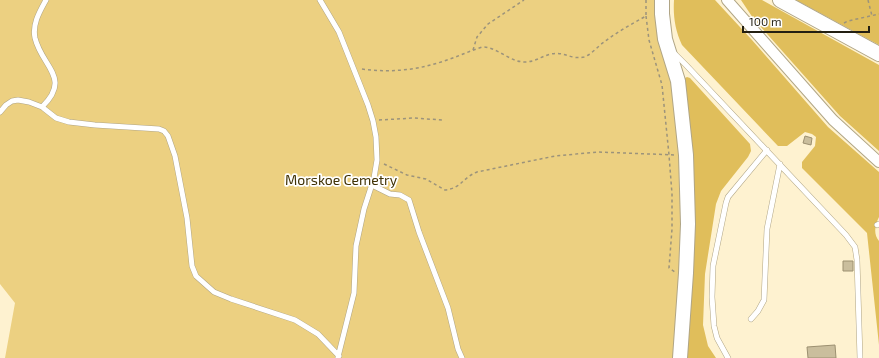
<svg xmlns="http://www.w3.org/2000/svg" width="879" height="358" font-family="'Exo 2',sans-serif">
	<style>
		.green { fill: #ecd081 }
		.forest { fill: #e0be5b }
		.building { fill: #cabe9d; stroke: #9c9071 }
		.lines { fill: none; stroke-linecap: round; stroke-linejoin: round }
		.lane-casing { stroke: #b0a585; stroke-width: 6 }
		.street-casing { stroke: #b0a585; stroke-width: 12 }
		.secondary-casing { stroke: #b0a585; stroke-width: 16 }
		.path { stroke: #9c937b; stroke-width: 1.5; stroke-dasharray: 3 3; stroke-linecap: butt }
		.lane { stroke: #fff; stroke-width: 5 }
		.street { stroke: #fff; stroke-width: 10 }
		.secondary { stroke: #fff; stroke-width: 14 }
		.labels { text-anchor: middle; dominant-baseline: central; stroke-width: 3.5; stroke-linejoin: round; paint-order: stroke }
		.park-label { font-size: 14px; fill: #403205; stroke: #fff }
	</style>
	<rect width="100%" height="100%" fill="#fef2d0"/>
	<path class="green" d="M0,0h655v15l3,25 14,43 7,72 3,73 -8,130h-669l10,-55 -15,-19z"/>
	<path class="forest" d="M674,0h41l37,40 76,87 51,45v45c-4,8 -6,17 0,24v104l-12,-112 -65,-65v-6l13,-16 1,-9 -4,-3 -7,-2 -18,14h-9l-96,-101c-7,-15 -9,-29 -8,-45z
		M741,0h21l117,65v86l-39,-35 -87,-98z
		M796,0h83v45z
		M687,77l3,1 60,66 1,7 -3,6 -27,34 -5,13 -11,70 -2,51 5,21 8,12h-30l-2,-276 1,-4z"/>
	<path class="building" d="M805,136l7,2 -1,7 -8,-2z
		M843,261h10v10h-10z
		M835,345l1,13h-28l-1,-11z"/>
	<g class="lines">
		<defs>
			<path id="lane" d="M320,0l19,32 29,73 5,16 3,16 1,23 -3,18 -10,31 -8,37 -2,47 -16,64
				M674,53l12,12 160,170 9,12 2,13 3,98
				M42,107c30,-29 0,-40 -7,-69 -3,-14 5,-27 11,-38
				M0,112l6,-7 6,-4 6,-1 11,2 13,5 14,11 13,4 26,3 64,4 5,2 4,5 7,20 12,62 5,48 4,10 18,16 17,7 64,21 23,14 21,22
				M372,185l18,9 10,1 9,5 10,32 29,76 10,41 4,9
				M877,225l2,-1
				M751,319l7,-8 6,-11 3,-71 13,-65
				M728,358l-11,-20 -3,-12 -2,-29 1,-31 13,-63 2,-6 39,-47"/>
			<path id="street" d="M727,0l106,120 46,42"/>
			<path id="secondary" d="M662,0v14l3,25 13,42 8,74 1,34 1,35 -2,49 -6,85
				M780,0l99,54"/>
		</defs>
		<use href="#lane" class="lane-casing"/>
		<use href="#street" class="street-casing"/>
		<use href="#secondary" class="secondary-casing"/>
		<path class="path" d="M868,0l4,16
			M646,16l3,24 13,45 7,70 3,39v35l-3,39 6,4
			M844,23l4,-2 31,-7
			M473,50l4,-13 11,-13 36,-24
			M362,69c29,4 57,1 85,-9 12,-4 23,-9 35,-13 16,0 27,15 43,15 10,0 17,-6 26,-8 13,-3 20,6 33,3 7,-2 14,-11 20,-15 13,-10 28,-18 42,-26v-16
			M379,120l35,-2 28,2
			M384,164l23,11 19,4 19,11c17,-2 17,-12 32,-18l78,-16 43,-4 78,3"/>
		<use href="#lane" class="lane"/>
		<use href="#street" class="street"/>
		<use href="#secondary" class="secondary"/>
	</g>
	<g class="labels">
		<g class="park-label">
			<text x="341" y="179">Morskoe Cemetry</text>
		</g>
	</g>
	<path d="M743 26v6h126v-6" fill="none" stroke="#231f12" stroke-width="2"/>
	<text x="749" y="26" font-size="12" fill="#231f12" stroke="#ffffff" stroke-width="3" paint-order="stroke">100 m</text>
</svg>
